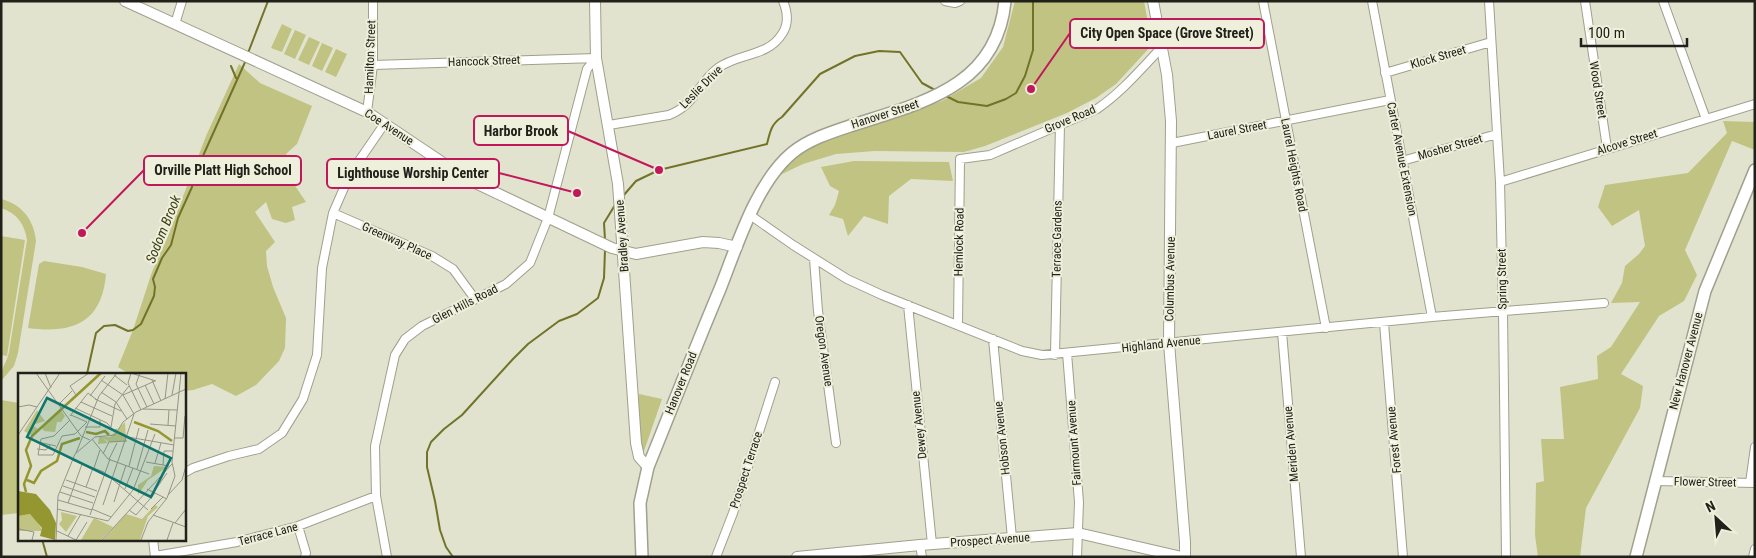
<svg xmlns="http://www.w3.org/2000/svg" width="1756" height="558" font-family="'Roboto Condensed',sans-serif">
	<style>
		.green { fill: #c0c382 }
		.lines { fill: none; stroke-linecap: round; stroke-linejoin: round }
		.stream { stroke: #727329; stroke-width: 2 }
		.minor-casing { stroke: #9fa08d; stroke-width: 10 }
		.tertiary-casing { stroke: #9fa08d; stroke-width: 12 }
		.secondary-casing { stroke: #9fa08d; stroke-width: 14 }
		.minor { stroke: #fff; stroke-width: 8 }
		.tertiary { stroke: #fff; stroke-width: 10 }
		.secondary { stroke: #fff; stroke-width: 11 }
		.labels { text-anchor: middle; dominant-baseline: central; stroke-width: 4; stroke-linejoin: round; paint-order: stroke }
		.street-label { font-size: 12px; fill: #21211a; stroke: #eff0dc }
		.water-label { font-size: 14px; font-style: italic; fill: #3e3f16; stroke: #eff0dc }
		.inset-river { fill: none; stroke: #949630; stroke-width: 2.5 }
		.inset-road { fill: none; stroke: #959587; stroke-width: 1 }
		.view { fill: #0f766e; fill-opacity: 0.15; stroke: #0f766e; stroke-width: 2.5 }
		.inset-edge { fill: none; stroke: #21211a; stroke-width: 2.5 }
		.leader { fill: none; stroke: #c2185b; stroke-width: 2 }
		.callout-dot { fill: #c2185b; stroke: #eff0dc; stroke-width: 2 }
		.callout { fill: #eff0dc; stroke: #c2185b; stroke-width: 2 }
		.callout-label { font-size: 14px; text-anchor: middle; font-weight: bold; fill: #21211a }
	</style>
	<rect width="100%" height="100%" fill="#e2e3cf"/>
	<path class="green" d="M1015,1h129l8,44 -36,39 -20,14 -29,15 -82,33 -21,6 -89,-1 -39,3 -33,10 -23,11 -4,-3 18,-17 25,-15 123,-39 39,-23 22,-31z
		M282,24l10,5 -10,23 -11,-4z
		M295,30l11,5 -11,24 -11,-5z
		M309,37l11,5 -11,23 -11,-5z
		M322,43l11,5 -11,23 -10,-5z
		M336,49l11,5 -11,23 -11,-5z
		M239,64l21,19 52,23 -15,38 -10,9 -6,12 25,37 -14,5 3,13 -9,3 -14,-4 -6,-17 -11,10 20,30 -9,9 1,15 6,21 13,31 -1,30 -6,13 -23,24 -20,11 -24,-12 -19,6 -9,1v-17h-55l-11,-7 15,-37 19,-58 16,-36 38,-100z
		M1723,121l32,1v28l-23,-9 -47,109 12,25 -13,26 -25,15 -38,58 22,12 -3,22 -54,100 -6,49h-42l-3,-22 1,-52 8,-2 -3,-42h23l-4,-52 38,-8 -1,-23 14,-9 29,-45 -29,1 11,-20 3,-17 14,-12 6,-8 -6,-36 -27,16 -14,-19 7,-22 83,-12 39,-40z
		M854,161l95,1 4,19 -42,-2 -22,17 -1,28 -24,-8 -16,20 -5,-17 -14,-4 6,-10 4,-14 -9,-5 -9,-19z
		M1,199c21,5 33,21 35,42l-18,112 -4,13 -13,15c0,-15 5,-16 8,-29l18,-112c-2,-15 -10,-27 -26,-32z
		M1,236l24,4 -18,116 -6,-1z
		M44,261l38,6 24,7c-4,49 -34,60 -78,54l11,-64z
		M639,394l23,5 -19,55 -4,-28z
		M1,400l18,3v110l-18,2z"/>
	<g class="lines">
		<path class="stream" d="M248,53l20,-52
			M231,66l5,12
			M946,96l12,6 29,4 19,-7 10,-6 9,-17 8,-26v-49
			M623,196l13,-15 23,-11 108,-26c3,-12 4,-20 15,-27l38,-43 35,-18 24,-5 21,1 22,31 13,7
			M605,240l-1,-17 11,-18
			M87,374l9,-41 8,-7 11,-1 13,6 5,-1 8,-6 13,-28 1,-9 -2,-8 9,-21 9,-13 7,-27 14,-31 6,-20 48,-107
			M42,539l5,18
			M453,557l-7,-10 -6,-17 -5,-29 -8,-34v-15l4,-10 13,-13 18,-14 51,-56 15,-15 31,-23 18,-7 21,-16 6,-20 1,-28"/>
		<defs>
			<path id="minor" d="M945,1l10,2 5,-2
				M1263,1l63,327
				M1372,1l60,316
				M1489,1l11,181 3,129 3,246
				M1585,1l22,147
				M1663,1l43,118
				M175,24l7,-23
				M373,65l223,-7
				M1385,73l106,-31
				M367,112l6,-47v-64
				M609,125l60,-10c27,-11 29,-32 49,-47 20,-15 50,-11 64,-34 7,-10 6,-21 1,-33
				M1172,143l218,-43
				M1402,161l95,-27
				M1500,182l255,-78
				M333,213l99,43 21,13 22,30
				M750,215l43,30 54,34 35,16 140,56 20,4 390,-38 172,-14
				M814,259l4,52 18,132
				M908,305l24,239
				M1384,323l19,234
				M958,325l2,-166 30,-4 107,-46c25,-17 44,-40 65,-62
				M1282,332l19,225
				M993,339l19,199
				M1067,353l12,149 -2,55
				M1055,355l5,-231
				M184,473l9,-5 36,-12 30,-7 23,-16 21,-34 14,-44 5,-87 11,-55 17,-39 35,-51
				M1655,481l100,2
				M1750,483l5,-36
				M298,526l8,27 -1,4
				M153,539l2,18
				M920,545l2,12
				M155,556l82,-14 61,-16 78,-30
				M387,557l-11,-61 -1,-50 20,-91 10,-16 17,-13 84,-42 24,-21 18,-45 39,-149 9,-11
				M716,557l17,-44 42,-131
				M1753,557l2,-8"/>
			<path id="tertiary" d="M125,1l242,111 100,67 145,69 24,6 67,-12 16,1 18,4
				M595,1l1,57 22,126 18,259 3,14 9,10
				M1153,1l14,74 4,46 -2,222 16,199v15
				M797,557l123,-12 158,-12 104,24"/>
			<path id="secondary" d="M642,557l-2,-54 8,-36c24,-59 47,-119 72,-178 17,-43 36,-106 72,-136 17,-14 40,-21 61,-28 68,-22 144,-38 152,-124
				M1636,557l69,-266 50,-121"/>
		</defs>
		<use href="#minor" class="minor-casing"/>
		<use href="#tertiary" class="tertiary-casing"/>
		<use href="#secondary" class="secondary-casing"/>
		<use href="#minor" class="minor"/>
		<use href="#tertiary" class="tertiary"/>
		<use href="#secondary" class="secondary"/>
	</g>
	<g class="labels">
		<g class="street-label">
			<text transform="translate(370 57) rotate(-88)">Hamilton Street</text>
			<text transform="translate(1438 57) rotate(-16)">Klock Street</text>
			<text transform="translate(484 61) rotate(-2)">Hancock Street</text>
			<text transform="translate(701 87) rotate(-45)">Leslie Drive</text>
			<text transform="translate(1598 90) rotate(81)">Wood Street</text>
			<text transform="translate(885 114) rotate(-18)">Hanover Street</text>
			<text transform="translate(1070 119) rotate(-23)">Grove Road</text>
			<text transform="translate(389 127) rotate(33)">Coe Avenue</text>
			<text transform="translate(1237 130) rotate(-11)">Laurel Street</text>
			<text transform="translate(1627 142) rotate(-17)">Alcove Street</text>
			<text transform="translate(1450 147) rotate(-16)">Mosher Street</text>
			<text transform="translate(1402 159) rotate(79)">Carter Avenue Extension</text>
			<text transform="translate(1294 165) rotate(79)">Laurel Heights Road</text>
			<text transform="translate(622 236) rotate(-94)">Bradley Avenue</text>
			<text transform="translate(1057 239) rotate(-89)">Terrace Gardens</text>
			<text transform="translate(397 241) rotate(24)">Greenway Place</text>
			<text transform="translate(959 242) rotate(-89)">Hemlock Road</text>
			<text transform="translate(1170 279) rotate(-89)">Columbus Avenue</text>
			<text transform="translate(1502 279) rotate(-91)">Spring Street</text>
			<text transform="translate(465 304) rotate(-27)">Glen Hills Road</text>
			<text transform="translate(1161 344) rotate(-6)">Highland Avenue</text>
			<text transform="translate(824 351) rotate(82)">Oregon Avenue</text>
			<text transform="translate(1686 361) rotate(-75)">New Hanover Avenue</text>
			<text transform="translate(681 383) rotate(-68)">Hanover Road</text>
			<text transform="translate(919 425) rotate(-96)">Dewey Avenue</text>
			<text transform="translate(1002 438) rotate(-96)">Hobson Avenue</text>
			<text transform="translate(1394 440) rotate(-95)">Forest Avenue</text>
			<text transform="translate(1074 443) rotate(-94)">Fairmount Avenue</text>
			<text transform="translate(1291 444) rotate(-95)">Meriden Avenue</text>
			<text transform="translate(746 470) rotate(-72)">Prospect Terrace</text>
			<text transform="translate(1705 482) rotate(1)">Flower Street</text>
			<text transform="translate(268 534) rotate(-15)">Terrace Lane</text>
			<text transform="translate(990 540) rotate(-4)">Prospect Avenue</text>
		</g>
		<g class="water-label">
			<text transform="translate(163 229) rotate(-68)">Sodom Brook</text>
		</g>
	</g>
	<g transform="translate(18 373)">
		<rect width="168" height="168" fill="#e2e3cf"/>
		<path d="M19,37l8,11 -13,4 6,4 -7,6 -7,-4zM43,37l4,6 -4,6h-4l-2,10 -11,-1 -2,-3zM107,49l1,19 -17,1 -6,-4 5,5 -10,1 1,-7h11zM136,93l13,1 -19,13 -10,15v-10l13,-9zM137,132l3,2 -10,9 -8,24h-37l23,-26 16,5zM43,139l16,4 -11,16 -7,-8 3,-4zM12,141l6,6 7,11h-25v-15zM76,145l19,9 -12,13h-20z" fill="#c0c382"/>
		<path d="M0,118l18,3 14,16 6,13 -1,17 -15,-4 2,-8 -12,-14 -12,2z" fill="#949630"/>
		<path class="inset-river" d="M116,49l24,9 14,10M68,59l10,2 9,-3 4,4M9,107l7,3 7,-12 16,-10 5,-17 18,-6M8,119l-2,-8 7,-18 -5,-16 6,-14 69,-63"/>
		<path class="inset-road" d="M18,0l45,63 9,4M27,0l6,15M113,0l-3,10 13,27M113,0l25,8M122,0l-4,11 11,23M96,2l13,10M83,7l22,15 11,19M134,7l9,21M127,12l9,19M83,19l15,10 11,17M58,22l-6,-9 19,-13M105,22l32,-14M154,22l4,-22M72,23l15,-20M77,26l26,12M147,26l3,-26M63,29l31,14M40,32l14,-14M0,34l11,-2 8,2M57,35l32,15 7,8 3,-2M125,36l34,1M52,43l18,-23 9,7M52,47l-16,16 -13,3 -3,16h15l9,-19 13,-2 12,-12 -16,-7M132,51l26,2M150,52l1,-15M67,54h15v-7M93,54l4,-23 14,-18M0,62l42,-62M110,64l46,8M156,65h9l2,-22M74,66l16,20 41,15M20,69l18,4M19,76l9,1 4,-5M58,80l23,-57 18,-23M85,81l6,-12 18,-1M91,86l8,-16M54,87l32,12 44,38M128,89l23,4M137,90l6,-20M145,92l1,-14h9M111,93l10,-38M76,95l6,-18M119,96l11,-39M48,107l31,11M45,113l32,11M68,114l7,-19M107,116l8,-21M129,116l20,10M42,119l33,11M136,119l13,-19M150,122l14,-15 4,-14M40,127l34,10M96,129l12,-37M50,130l14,-39M85,132l31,-91M39,136l51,12 25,-31 22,-56M74,136l19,8M133,136l12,-12M111,137l7,5 19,-22M72,142l20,-56M135,142l33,12M157,150l11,-14M1,156l15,3 -2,8M39,158l19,9M50,163l13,-22M38,167l2,-44 17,-42 20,-17 20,-2 8,-13 13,-10 50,-23M58,167l11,-18M84,167l70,-76M123,167l7,-18 19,-24 8,-22 -3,-14 9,-89M149,167l6,-17"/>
		<path class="view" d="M29,25l124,60 -20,39 -124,-60z"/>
		<rect width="168" height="168" class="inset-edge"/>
	</g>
	<path class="leader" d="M1031 89L1070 33M659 170L568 131M82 233L144 170M577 193L499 173"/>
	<g class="callout-dot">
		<circle cx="1031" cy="89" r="5"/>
		<circle cx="659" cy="170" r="5"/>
		<circle cx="82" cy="233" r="5"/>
		<circle cx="577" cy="193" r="5"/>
	</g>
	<g class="callout">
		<rect x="1070" y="19" width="194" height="29" rx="5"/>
		<rect x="474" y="116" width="94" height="29" rx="5"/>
		<rect x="144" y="156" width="157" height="29" rx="5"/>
		<rect x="327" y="159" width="172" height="29" rx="5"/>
	</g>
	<g class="callout-label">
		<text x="1167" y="38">City Open Space (Grove Street)</text>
		<text x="521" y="136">Harbor Brook</text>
		<text x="223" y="175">Orville Platt High School</text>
		<text x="413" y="178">Lighthouse Worship Center</text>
	</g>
	<rect width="1756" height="558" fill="none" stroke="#21211a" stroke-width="5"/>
	<g transform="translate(1716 518) rotate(334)" stroke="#eff0dc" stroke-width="4" paint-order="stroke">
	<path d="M0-4L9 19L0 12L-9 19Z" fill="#21211a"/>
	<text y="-8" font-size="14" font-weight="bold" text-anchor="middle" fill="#21211a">N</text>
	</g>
	<path d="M1581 38v8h106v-8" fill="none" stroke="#21211a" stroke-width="2.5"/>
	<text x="1588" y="38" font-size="15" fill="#21211a" stroke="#eff0dc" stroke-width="4" paint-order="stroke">100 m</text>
</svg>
